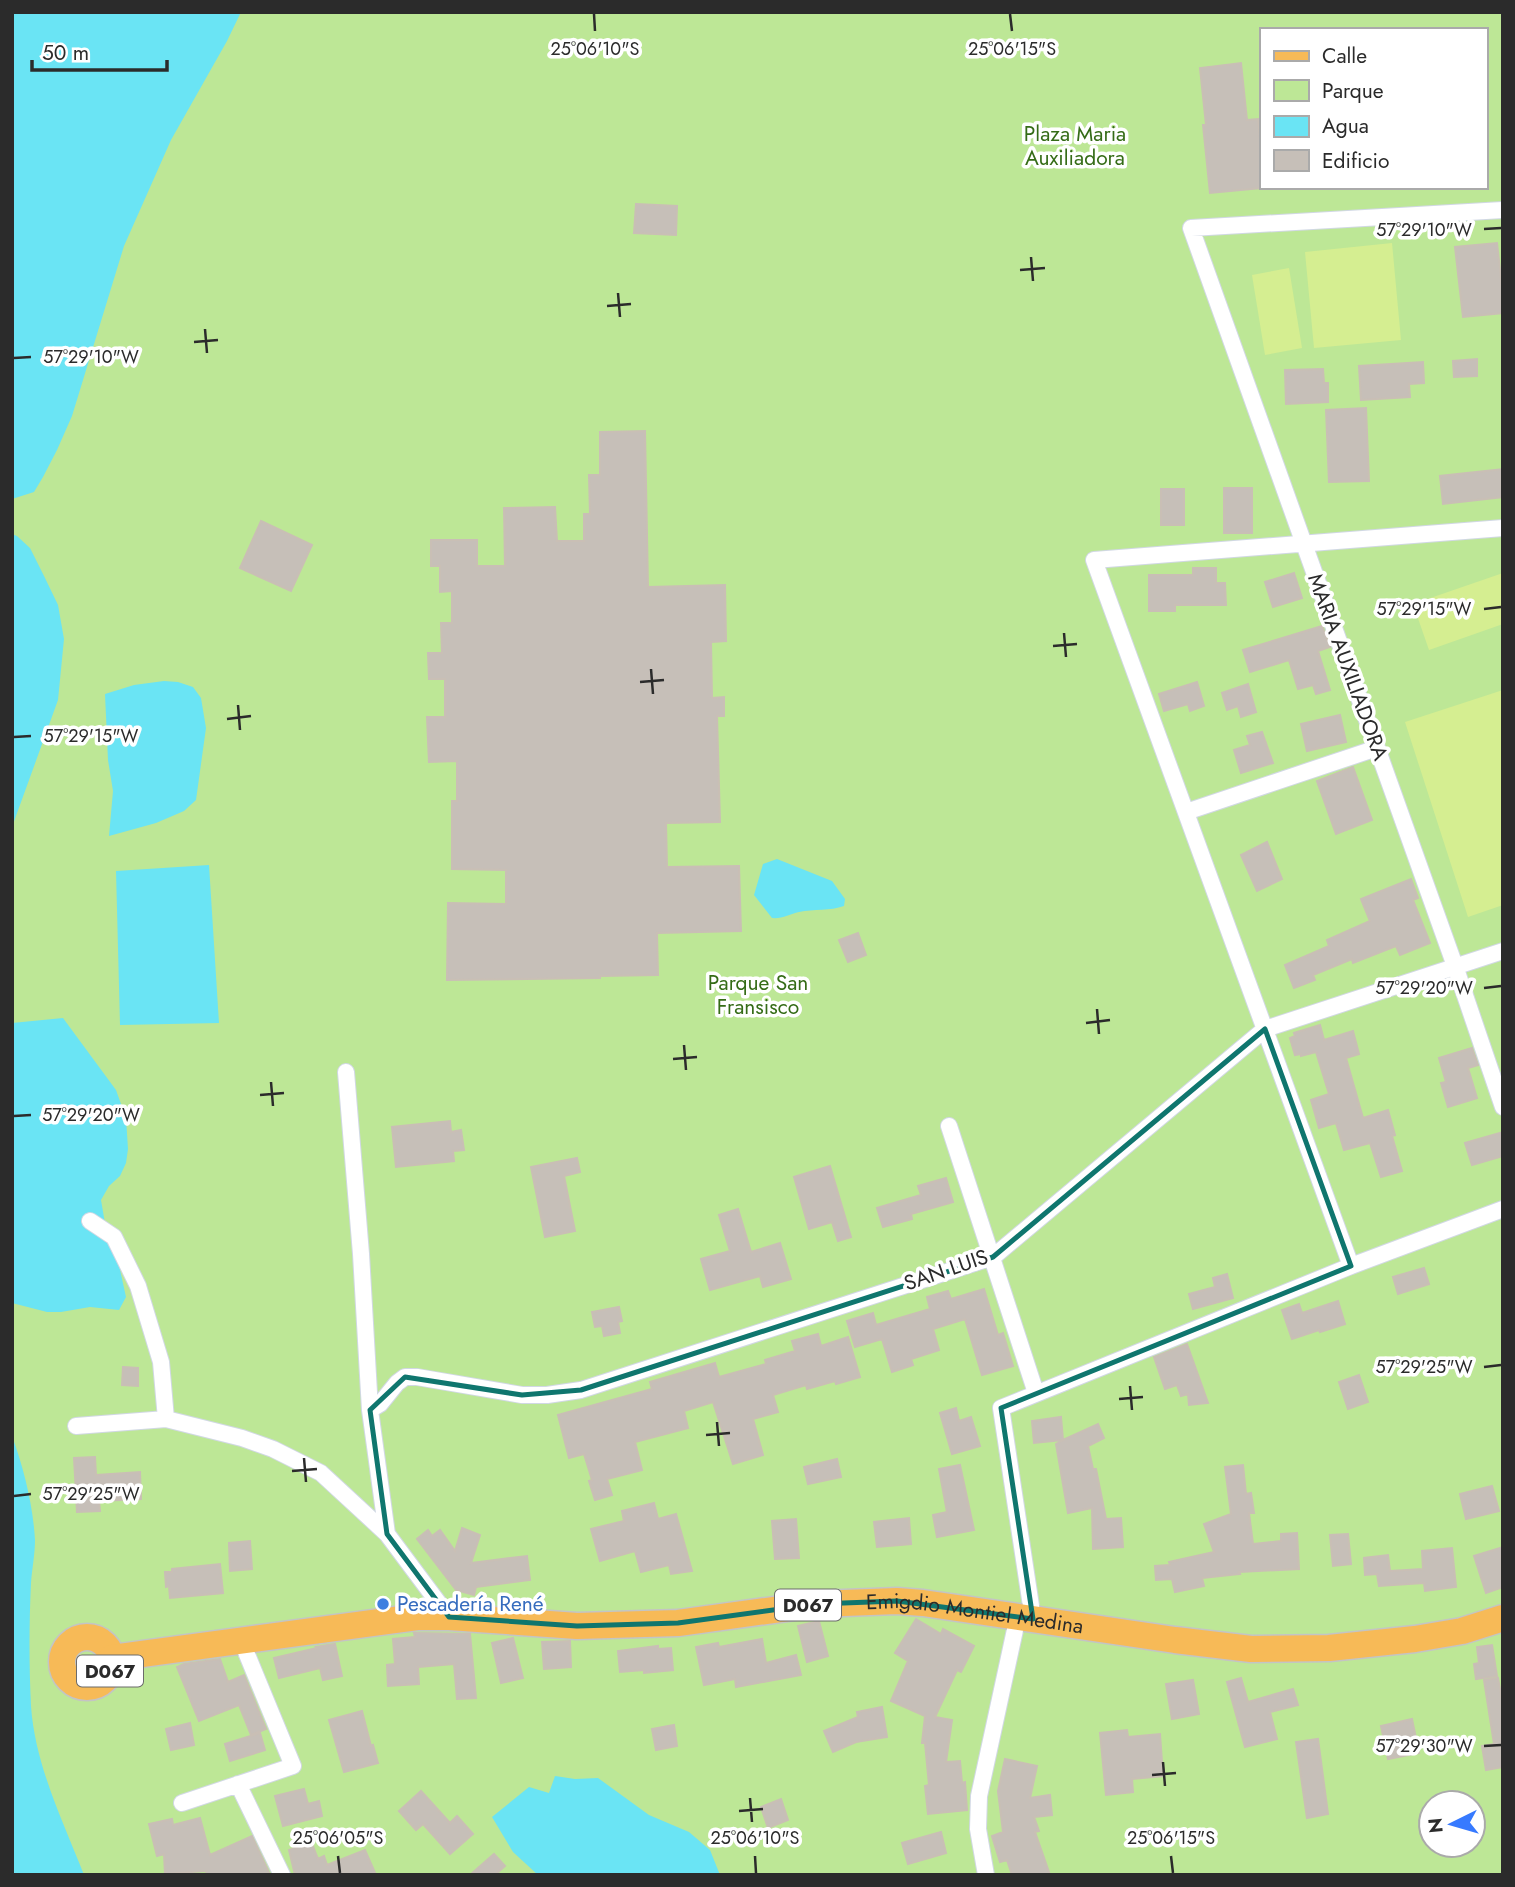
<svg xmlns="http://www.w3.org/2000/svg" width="1515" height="1887" font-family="Jost,sans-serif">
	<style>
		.green { fill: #bde796; fill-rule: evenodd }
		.pitch { fill: #d5ee91 }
		.water { fill: #6ae4f4 }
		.building { fill: #c6bfb8; stroke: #c9bfb5; stroke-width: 2 }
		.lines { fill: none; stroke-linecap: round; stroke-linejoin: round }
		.minor-casing { stroke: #d1d8e4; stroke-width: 18 }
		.primary-casing { stroke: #c4c4c4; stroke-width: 29 }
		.minor { stroke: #fff; stroke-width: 16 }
		.primary { stroke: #f7ba57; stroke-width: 26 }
		.marked { fill: none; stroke: #0f766e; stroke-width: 5; stroke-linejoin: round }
		.ticks { fill: none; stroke: #2b2b2b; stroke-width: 2.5 }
		.shop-dot { fill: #3f7fe0; stroke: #fff; stroke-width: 2.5 }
		.labels { text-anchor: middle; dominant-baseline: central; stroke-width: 7; stroke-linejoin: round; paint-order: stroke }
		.shield { fill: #fff; stroke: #6b6b6b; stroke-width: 2 }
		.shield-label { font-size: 19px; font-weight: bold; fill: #2b2b2b }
		.park-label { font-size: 21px; fill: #356c17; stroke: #fff }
		.street-label { font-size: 21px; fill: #2b2b2b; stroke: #fff }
		.shop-label { font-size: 21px; fill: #366cbe; stroke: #fff; text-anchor: start }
		.ticks-label { font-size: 18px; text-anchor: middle; fill: #2b2b2b; stroke: #fff; stroke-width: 7; stroke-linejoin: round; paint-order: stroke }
	</style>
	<rect width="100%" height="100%" fill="#ede3dc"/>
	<path class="green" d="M21,12h1482v1863h-1491v-1855zM1261,30h224v157h-224zM1431,1803h42v42h-42z"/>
	<path class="pitch" d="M1392,243l9,97 -87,8 -9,-96z
		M1289,268l13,80 -37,7 -13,-80z
		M1503,573v51l-74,26 -16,-46z
		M1503,690v215l-35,12 -63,-195z"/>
	<path class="water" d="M12,12h229l-14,29 -56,99 -47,106 -52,170 -15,34 -14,27 -9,15 -22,7z
		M12,534l5,2 13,12 15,30 13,27 6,34 -6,61 -46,127z
		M164,681l14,1 15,5 8,11 5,30 -10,72 -12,11 -28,12 -47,13 4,-45 -5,-31 -3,-66 29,-9z
		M777,859l55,22 13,18 -1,7c-14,5 -30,3 -45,6 -9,2 -17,7 -27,6l-18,-23 9,-31z
		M209,865l10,158 -99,2 -4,-154z
		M63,1018l53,72 10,28 2,31 -2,14 -6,13 -11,10 -8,14 5,29 11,27 9,41 -7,13 -29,-3 -29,5h-14l-35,-9v-280z
		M12,1436c12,33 21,69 23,104 0,14 -3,29 -4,43 -2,41 -2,83 0,123 4,59 32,115 53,169h-72z
		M555,1776l20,3 23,-1 51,37 40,17 21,18 10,25h-182l-25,-23 -21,-35 37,-30 20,6z"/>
	<path class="building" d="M1241,63l6,57 11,-1 3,29v40l-51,5 -7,-68h3l-6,-57z
		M636,204l41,2 -1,29 -42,-2z
		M1497,243l6,53v17l-40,4 -8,-70z
		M1477,359v17l-23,1 -1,-16z
		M1423,362l1,21 -15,1 1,13 -49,3 -2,-34z
		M1323,369l1,14h4v19l-42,2 -1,-34z
		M1366,408l3,73 -40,1 -3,-72z
		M645,431l3,156 77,-2 1,56 -15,1 1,56 12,-1v19h-7l3,106 -54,1 1,44 72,-1 2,65 -84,2 1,42 -58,1v2l-153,2 1,-77 58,1v-34l-54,-1v-68h5v-40l-28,1 -2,-45h18v-38h-16l-1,-26h14l-1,-30h11v-32l-12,1v-26h-9v-26h46v26h28l-1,-58 51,-1 2,34h27v-27h6l-1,-39h11v-43z
		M1503,469v28l-60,7 -3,-28z
		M1224,488h28v45h-28z
		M1161,489h23v36h-23z
		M261,521l51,24 -21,46 -51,-23z
		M1193,568h23v15h9l1,22h-51v6h-26v-36h44z
		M1294,573l8,25 -29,9 -8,-25z
		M1322,626l8,21 -12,4 12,39 -14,4 -3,-9 -15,4 -9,-29 -39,12 -7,-22z
		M1197,682l7,24 -14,5 -2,-7 -24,7 -5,-17z
		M1248,684l8,28 -15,5 -3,-11 -11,4 -5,-17z
		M1340,715l6,27 -39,9 -6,-27z
		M1262,732l11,31 -32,10 -7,-23 16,-5 -3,-9z
		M1353,767l19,53 -36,14 -19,-53z
		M1267,842l15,37 -25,12 -16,-36z
		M1411,879l7,19 -5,2 17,43 -30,12 -4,-9 -43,17 -1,-4 -39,16 2,5 -21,8 -9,-23 44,-19 -2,-6 43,-19 -9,-22z
		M858,933l8,22 -18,7 -9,-22z
		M1320,1025l4,15 29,-9 6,23 -13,4 17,60 25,-8 7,25 -3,1 10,35 -21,6 -11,-34 -26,7 -8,-27 -17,5 -8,-28 18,-6 -13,-42 -15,4v-2l-6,1 -5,-17 5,-2 -1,-3z
		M1472,1048l6,17 -10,3 9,30 -29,9 -7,-24 5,-1 -7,-24z
		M450,1121l1,11 10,-2 3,20 -11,1 1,10 -58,6 -4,-40z
		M1503,1132v24l-31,9 -7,-22z
		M577,1158l3,14 -16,4 11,55 -30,6 -14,-70z
		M830,1166l21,71 -13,4 -6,-19 -23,7 -15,-52z
		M946,1178l7,24 -42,12 1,5 -29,8 -6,-19 44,-13 -3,-9z
		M738,1209l13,43 29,-9 11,36 -28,8 -3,-11 -50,14 -9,-31 29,-8 -11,-36z
		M1424,1268l5,16 -31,10 -5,-17z
		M1227,1274l6,24 -40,11 -4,-15 26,-7 -2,-9z
		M984,1289l14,46 5,-2 10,33 -31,9 -17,-56 -32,10 6,21 -28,9 2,6 -21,7 -10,-33 -27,8 -8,-26 26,-8 3,12 54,-16 -3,-12 21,-6 3,8z
		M1338,1301l7,23 -25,8 -1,-2 -27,9 -10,-29 17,-6 3,9z
		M619,1307l3,14 -4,1 2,11 -16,3 -2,-10 -7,1 -3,-15z
		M818,1334l3,12 27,-9 12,40 -24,7 -1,-3 -28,8 -1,-4 -33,10 5,17 -25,7 10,36 -30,9 -20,-62 -29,9 4,17 -53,14 7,28 -35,9 5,16 -17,5 -6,-19 3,-1 -8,-26 -15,4 -11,-43 94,-26 -2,-7 65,-19 4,14 47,-13 -1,-4 30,-9 -3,-10z
		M1187,1344l21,59 -19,2 -1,-11 -7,2 -4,-11 -12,4 -11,-32z
		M123,1367l15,1v18l-16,-1z
		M1359,1375l9,27 -20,7 -9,-27z
		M956,1408l3,13 12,-4 9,29 -28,8 -12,-41z
		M1061,1417l2,23 35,-16 6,14 -16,8 5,23h3l10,50 15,-1 2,29 -30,2 -1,-41 -24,5 -12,-69 7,-4 -29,3 -2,-22z
		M95,1457l1,18 44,-3 1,27 -42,2 1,10 -23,1 -3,-54z
		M837,1459l4,18 -33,7 -4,-17z
		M960,1465l14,65 -37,7 -4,-22 14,-3 -8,-43z
		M1243,1465l3,29 5,-1 3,20h-5l4,31 28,-3v-7l16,-1 2,36 -60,3 1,2 -38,4 2,8 -29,6 -3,-13 -16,1 -1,-14 15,-1 -1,-3 45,-10 -10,-28 27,-10 -6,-47z
		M1492,1486l7,25 -33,8 -6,-25z
		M654,1503l4,16 18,-5 16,57 -21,3 -2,-9 -28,7 -6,-21 -35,10 -9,-32 33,-8 -2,-10z
		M909,1518l2,26 -34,3 -3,-25z
		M796,1519l3,39 -24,1 -3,-38z
		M462,1528l18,7 -9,28 56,-7 3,24 -54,7 -2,8 -18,-5 -39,-51 11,-9 4,6 8,-6 15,21z
		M1348,1534l3,30 -18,2 -3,-31z
		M250,1541l2,28 -22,2 -1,-28z
		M1503,1547v40l-17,6 -12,-37z
		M1452,1548l4,39 -31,4 -1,-8 -45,3 -2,-12 -12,1 -1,-17 24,-3 2,16 33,-2 -1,-18z
		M220,1564l3,29 -53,5 -1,-12 -3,1 -1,-15h7v-3z
		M916,1619l25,15 2,-5 31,17 -13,26 -4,-2 -22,47 17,3 -6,42 14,-1 2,22 3,-1 2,28 -39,4 -3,-28 4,-1 -4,-42h-3l3,-27 -34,-15 17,-40 -13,-8z
		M819,1621l9,35 -21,6 -9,-36z
		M414,1633l56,1 6,64 -19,1 -3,-35 -36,3 1,17 -31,2 -1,-21 8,-1 -2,-25 22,-2z
		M513,1638l10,40 -22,5 -9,-40z
		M762,1639l4,24 30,-8 5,20 -65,12 -1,-8 -31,6 -8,-38 22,-4 1,4z
		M570,1641l1,26 -27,2 -2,-27z
		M335,1644l7,32 -19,4 -3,-12 -41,10 -5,-20 43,-10 -1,-1z
		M1492,1645l5,31 -21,3 -2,-15 5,-1 -2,-16z
		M658,1646v3l13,-1 2,22 -29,3v-3l-24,2 -2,-21z
		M220,1659l8,23 16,-7 22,54 -15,6 -12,-30 -40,16 -22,-54 7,-3z
		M1241,1678l7,24 45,-13 5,16 -28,7 7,27 -32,8 -18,-65z
		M1498,1678l5,27v62l-17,3 -4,-24 12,-2 -10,-64z
		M1193,1680l6,34 -27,5 -6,-35z
		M882,1707l5,30 -31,5 -23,10 -9,-21 34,-14 -1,-5z
		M362,1711l9,35 2,-1 5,18 -34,9 -15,-52z
		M1412,1719l7,34 -31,6 -7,-33z
		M190,1723l4,22 -23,5 -5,-21z
		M674,1725l3,21 -21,4 -4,-21z
		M1127,1730l1,7 32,-3 3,42 -31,3 1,13 -27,3 -6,-62z
		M260,1733l5,17 -35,11 -5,-17z
		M1318,1739l10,75 -21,4 -11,-76z
		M1005,1759l32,7 -7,32 20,-3 2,20 -18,2 5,14 -4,1 15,43h-38l-5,-15 -7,2 -8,-26 11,-4 -5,-41z
		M304,1789l4,15 11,-3 3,15 -39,10 -8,-30z
		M421,1791l29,32 7,-7 16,18 -23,20 -27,-30 -7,6 -17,-19z
		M781,1799l7,21 -20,8 -7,-21z
		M200,1818l10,37 42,-19 18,39h-63l-1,-4 -41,3 -1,-20 -7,2 -8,-32 23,-5 1,6z
		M941,1832l5,21 -38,11 -6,-21z
		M311,1841l7,18 6,-3 3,9 38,-15 11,25h-81l-6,-25z
		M494,1854l11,12 -10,9h-25z"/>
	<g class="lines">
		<defs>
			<path id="minor" d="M1503,210l-312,18 264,738 48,141
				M1186,812l191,-64
				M346,1072l15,182 9,156 17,124 62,83
				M949,1126l87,267
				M90,1221l24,16 24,49 23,76 5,57
				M1351,1266l-257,-706 409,-32
				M370,1410l10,-6 17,-21 8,-6h12l105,18h25l34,-5 412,-133 272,-228 238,-78
				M76,1426l90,-7 76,19 31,11 48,24 66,61
				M1033,1619l-32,-211 350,-142 152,-57
				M238,1784l44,91
				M182,1803l111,-37 -52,-126
				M986,1875l-8,-46 1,-33 39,-180"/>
			<g id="primary">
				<circle cx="87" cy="1662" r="25"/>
				<path id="s1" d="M112,1658l305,-41h32l128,9 101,-3 139,-19 80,-3 26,2 252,37 76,9 78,-1 86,-9 47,-8 41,-13"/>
			</g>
		</defs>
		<use href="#minor" class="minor-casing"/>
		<use href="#primary" class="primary-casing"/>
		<use href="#minor" class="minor"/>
		<use href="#primary" class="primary"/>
	</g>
	<path class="marked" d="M1265,1029l86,237 -350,142 32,211 -136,-18 -80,3 -139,19 -101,3 -128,-9 -62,-83 -17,-124 35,-33 117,18 59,-5 412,-133z"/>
	<path class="ticks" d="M594,14l1,17M1010,14l2,17M1484,229l17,-1M1031,257l2,24M1020,270l25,-2M618,293l2,24M607,306l24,-2M205,329l2,24M194,342l24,-2M14,358l17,-1M1484,609l17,-2M1064,633l2,24M1053,646l24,-2M651,669l2,25M640,682l24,-2M238,705l2,25M227,719l24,-3M14,737l17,-1M1484,988l17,-2M1097,1009l2,25M1086,1023l24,-3M684,1045l2,25M673,1059l24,-2M271,1082l2,24M260,1095l24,-2M14,1116l17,-1M1484,1367l17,-2M1130,1386l2,24M1119,1399l24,-2M717,1422l2,24M706,1435l24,-2M304,1458l2,24M292,1471l25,-2M14,1496l17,-2M1484,1746l17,-1M1163,1762l2,24M1152,1775l24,-2M750,1798l2,24M739,1811l24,-2M338,1856l2,17M755,1856l1,17M1171,1856l2,17"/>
	<circle class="shop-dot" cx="383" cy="1604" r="7"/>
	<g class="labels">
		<g class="shield">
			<rect x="775" y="1589.5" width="66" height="31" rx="5"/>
			<rect x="77" y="1655.5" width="66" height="31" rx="5"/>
		</g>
		<g class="shield-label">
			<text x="808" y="1605">D067</text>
			<text x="110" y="1671">D067</text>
		</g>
		<g class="park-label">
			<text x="1075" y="134">Plaza Maria<tspan x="1075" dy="24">Auxiliadora</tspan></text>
			<text x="758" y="983">Parque San<tspan x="758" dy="24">Fransisco</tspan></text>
		</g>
		<g class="street-label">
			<text transform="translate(1348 667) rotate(70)">MARIA AUXILIADORA</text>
			<text transform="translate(946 1270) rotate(-19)">SAN LUIS</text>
			<text stroke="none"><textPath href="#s1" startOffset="868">Emigdio Montiel Medina</textPath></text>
		</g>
		<g class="shop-label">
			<text x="397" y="1604">Pescadería René</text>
		</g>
	</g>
	<g class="ticks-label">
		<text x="595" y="55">25°06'10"S</text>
		<text x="1012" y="55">25°06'15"S</text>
		<text x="1424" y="236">57°29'10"W</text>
		<text x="91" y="363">57°29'10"W</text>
		<text x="1424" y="615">57°29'15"W</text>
		<text x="91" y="742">57°29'15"W</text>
		<text x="1424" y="994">57°29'20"W</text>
		<text x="91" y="1121">57°29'20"W</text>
		<text x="1424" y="1373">57°29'25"W</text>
		<text x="91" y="1500">57°29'25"W</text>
		<text x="1424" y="1752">57°29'30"W</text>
		<text x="338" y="1844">25°06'05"S</text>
		<text x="755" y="1844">25°06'10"S</text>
		<text x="1171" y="1844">25°06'15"S</text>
	</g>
	<rect width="1515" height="1887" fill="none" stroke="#2b2b2b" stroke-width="28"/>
	<rect x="1260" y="28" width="228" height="161" fill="#ffffff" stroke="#aaaaaa" stroke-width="2"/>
	<rect x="1274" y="51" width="35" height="10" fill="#f7ba57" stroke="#aaaaaa" stroke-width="2"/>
	<text x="1322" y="63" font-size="21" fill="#2b2b2b">Calle</text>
	<rect x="1274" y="80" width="35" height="21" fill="#bde796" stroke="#aaaaaa" stroke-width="2"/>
	<text x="1322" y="98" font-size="21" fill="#2b2b2b">Parque</text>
	<rect x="1274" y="116" width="35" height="21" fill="#6ae4f4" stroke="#aaaaaa" stroke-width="2"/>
	<text x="1322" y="133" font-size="21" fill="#2b2b2b">Agua</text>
	<rect x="1274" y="150" width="35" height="21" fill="#c6bfb8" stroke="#aaaaaa" stroke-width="2"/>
	<text x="1322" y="168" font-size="21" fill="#2b2b2b">Edificio</text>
	<g transform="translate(1452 1824) rotate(265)"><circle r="33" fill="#ffffff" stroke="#aaaaaa" stroke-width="2"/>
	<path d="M0-5L12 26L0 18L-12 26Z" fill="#377aff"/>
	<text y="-10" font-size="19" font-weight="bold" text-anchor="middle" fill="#2b2b2b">N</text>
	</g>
	<path d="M32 60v10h135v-10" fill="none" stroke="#2b2b2b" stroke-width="3.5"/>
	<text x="42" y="60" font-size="21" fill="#2b2b2b" stroke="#ffffff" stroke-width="5" paint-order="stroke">50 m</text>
</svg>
